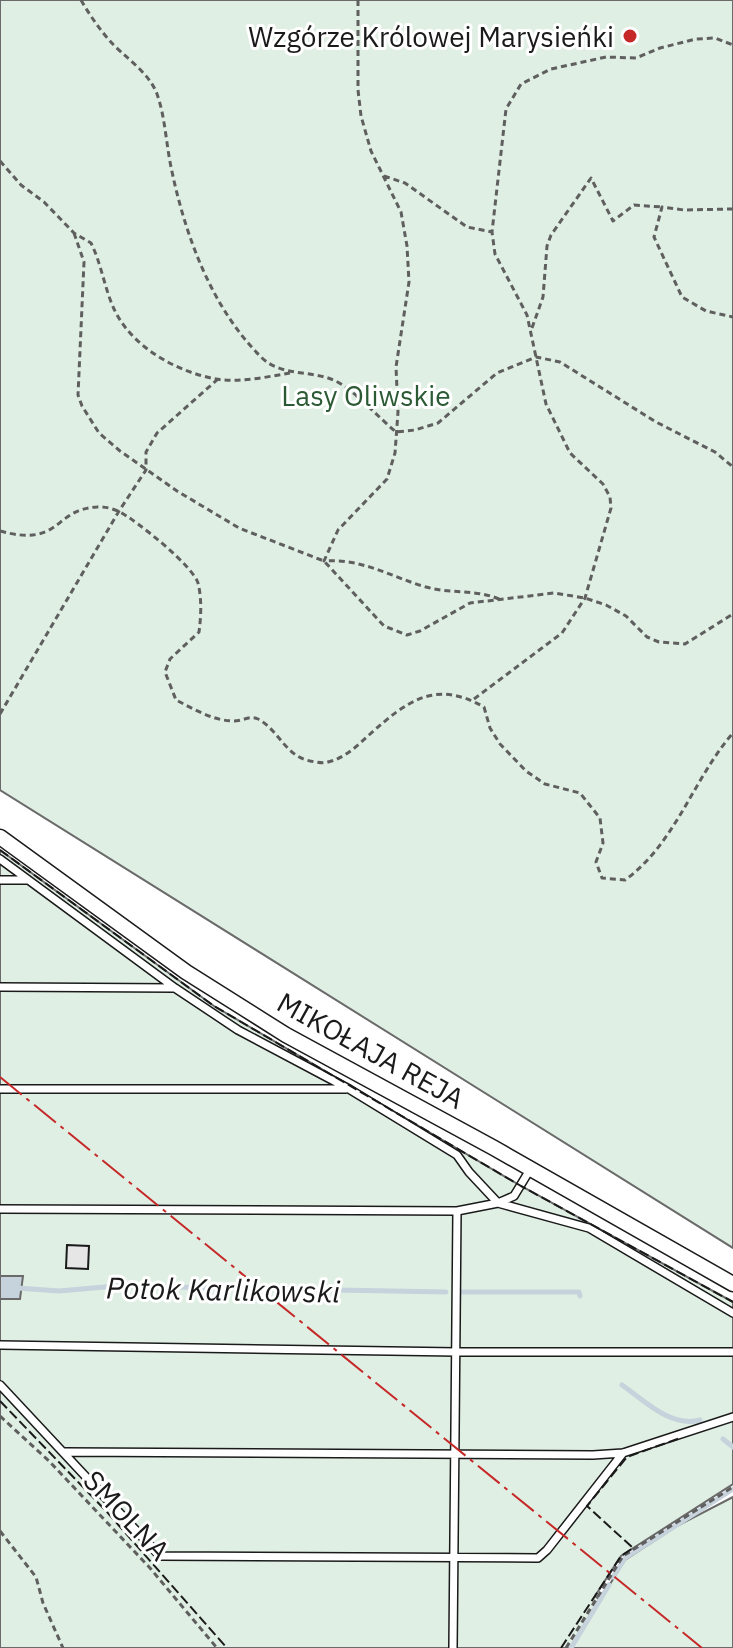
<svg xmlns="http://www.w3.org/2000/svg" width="733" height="1648" font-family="'IBM Plex Sans',sans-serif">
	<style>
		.green { fill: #e0efe3; stroke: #6a6a6a; stroke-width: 2 }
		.water { fill: #c6d2dc; stroke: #6a6a6a; stroke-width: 2 }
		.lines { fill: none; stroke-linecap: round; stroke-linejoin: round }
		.stream { stroke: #c6d2dc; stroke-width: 5 }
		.building { fill: #e6e6e6; stroke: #1a1a1a; stroke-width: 2 }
		.service-casing { stroke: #1a1a1a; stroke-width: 10 }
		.minor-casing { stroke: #1a1a1a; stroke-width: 17 }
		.path { stroke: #5f5f5f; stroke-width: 3; stroke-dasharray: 6 4; stroke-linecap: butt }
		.service { stroke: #fff; stroke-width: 7 }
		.minor { stroke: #fff; stroke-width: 14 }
		.fence { stroke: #1a1a1a; stroke-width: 2; stroke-dasharray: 10 4; stroke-linecap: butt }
		.power { stroke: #c62828; stroke-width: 2; stroke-dasharray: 28 6 4 6; stroke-linecap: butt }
		.poi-dot { fill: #c62828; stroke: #fff; stroke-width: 3 }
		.labels { text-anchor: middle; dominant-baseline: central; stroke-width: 6; stroke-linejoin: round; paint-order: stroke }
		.poi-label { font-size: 28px; fill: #1a1a1a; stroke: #fff; text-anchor: end }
		.park-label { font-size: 28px; fill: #2b5a34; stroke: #fff }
		.street-label { font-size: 28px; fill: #1a1a1a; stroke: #fff }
		.water-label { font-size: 30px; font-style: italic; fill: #1a1a1a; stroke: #fff }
	</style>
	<rect width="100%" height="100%" fill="#fff"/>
	<path class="green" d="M0,0h733v1248l-733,-458z
		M0,850l214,156 307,180 212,116v182l-112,72 -26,40 5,4 25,-40 52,-34 56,-29v151h-733z"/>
	<path class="water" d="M0,1276h23l-3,23h-20z"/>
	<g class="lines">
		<path class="stream" d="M17,1288l42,3 57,-5 330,6
			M461,1292h118l1,4
			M622,1385c23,16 49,43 78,35
			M723,1439l10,8
			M613,1577l12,-19 108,-69
			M571,1648l38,-63"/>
	</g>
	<path class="building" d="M67,1245l22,1 -1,23 -22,-1z"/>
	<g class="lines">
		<defs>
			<path id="service" d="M0,859l175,129 63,42 111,59 108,66 12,17 29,31 91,25 144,85
				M0,880h28
				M0,987l174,1
				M0,1089h346
				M0,1209l457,2 41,-8 16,-7 17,-28
				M0,1345l457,7h276
				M0,1385l160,171 378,2 9,-8 76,-97
				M65,1452l528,3 30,-2 110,-36
				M453,1648l4,-437"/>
			<path id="minor" d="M0,837l186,135 100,63 208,113 239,136"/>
		</defs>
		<use href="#service" class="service-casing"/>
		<use href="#minor" class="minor-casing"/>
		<path class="path" d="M81,0c8,14 17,27 28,40 15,17 40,32 48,54 8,22 9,49 14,73 14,68 40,140 90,190 22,22 55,11 80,27 20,13 37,33 55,48l19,-2 23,-7 59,-50 39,-16 24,5 96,60 59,30 18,15
			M358,0v90l3,26 10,35 30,61 6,34 2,36 -13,85 2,45 -3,41 -8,26 -49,51 -14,31c38,-3 67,16 102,26 25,7 49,2 73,12
			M0,161l21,24 23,17 30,31 17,10c11,22 14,49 25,70 19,36 62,59 100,66 24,4 50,-2 74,-6
			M384,176l21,7 62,44 25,5
			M733,209l-49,1 -22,-3 -8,30 28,60 24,14 27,6
			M74,233l10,29 -6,133 4,11 17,27 21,18 57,40 62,37 85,33 60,65 23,9 13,-4 50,-28 84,-10 31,5 21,7 20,11 21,21 12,5 26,2 48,-30
			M532,328l11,-31 4,-51 4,-11 40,-57 22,43 21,-16 28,2
			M0,531c62,17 53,-22 97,-24 7,-1 17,2 23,5 17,9 73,54 78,71 4,16 3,34 1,49l-29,27 -5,13 11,28c18,9 37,21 58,21 9,0 16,-6 24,-2 21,11 27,37 52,42 6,1 13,3 18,1 17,-4 29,-16 41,-27 38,-34 66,-56 115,-28l6,21 10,16 26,27 19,13 35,9 20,25 3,25 -7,19 6,16 23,2c51,-37 68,-101 108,-147
			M474,699l88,-66 23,-35 26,-90 -1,-11 -7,-13 -33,-31 -24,-49 -19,-89 -32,-61 -3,-22 14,-123 15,-25 30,-15 55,-12 30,1 24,-10 36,-9 19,-1 18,7
			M0,714l119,-203 27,-41v-18l11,-19 61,-54
			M0,1416l49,45 101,107 67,80
			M0,1531l36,46 7,26 20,45
			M566,1648l57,-92 110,-69"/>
		<use href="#service" class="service"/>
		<use href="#minor" class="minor"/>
		<path class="fence" d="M0,850l214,156 307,180 212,116
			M0,1401l106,110 121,137
			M561,1648l60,-92 12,-8 -46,-42 40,-49 53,-19"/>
		<path class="power" d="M0,1077l702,571"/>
	</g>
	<circle class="poi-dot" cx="630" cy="36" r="8"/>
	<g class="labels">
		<g class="poi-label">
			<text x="614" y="36">Wzgórze Królowej Marysieńki</text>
		</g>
		<g class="park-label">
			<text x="366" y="395">Lasy Oliwskie</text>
		</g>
		<g class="street-label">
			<text transform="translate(371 1050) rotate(29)">MIKOŁAJA REJA</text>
			<text transform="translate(127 1515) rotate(47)">SMOLNA</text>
		</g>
		<g class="water-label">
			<text transform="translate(223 1289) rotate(1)">Potok Karlikowski</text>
		</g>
	</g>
</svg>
